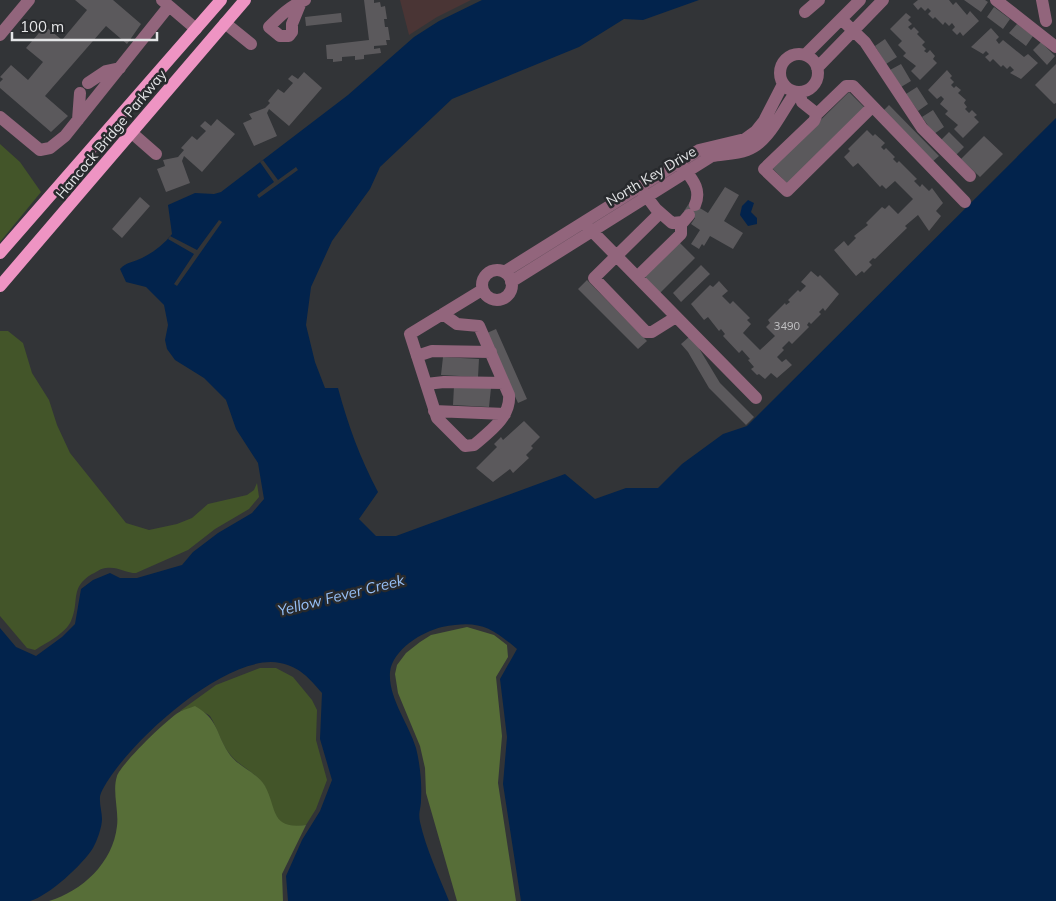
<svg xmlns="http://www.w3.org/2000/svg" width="1056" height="901" font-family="Mulish,sans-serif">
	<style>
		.commercial { fill: #4a3535 }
		.green { fill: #435529 }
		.forest { fill: #576e38 }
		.water { fill: #02234c }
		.pier { fill: #323437 }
		.building { fill: #5b595c }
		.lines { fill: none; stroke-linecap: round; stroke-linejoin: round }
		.minor { stroke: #92657c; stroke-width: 12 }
		.major { stroke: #ee94c3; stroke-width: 12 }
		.labels { text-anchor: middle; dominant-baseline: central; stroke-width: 5; stroke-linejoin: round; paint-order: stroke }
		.number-label { font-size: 11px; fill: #c2c2c4 }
		.street-label { font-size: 14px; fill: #e4e5e7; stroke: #282a2d }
		.water-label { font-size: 15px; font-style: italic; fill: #97c1f8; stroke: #282a2d }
	</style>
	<rect width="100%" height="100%" fill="#323437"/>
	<path class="commercial" d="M400,0h71l-34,17 -28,18z"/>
	<path class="green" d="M0,144l20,18 21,30 -41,50z
		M0,331h8l15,12 9,30 17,27 8,25 13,28 56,70 23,7 28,-6 15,-6 16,-14 39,-9 7,-5 3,-7 2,14 -10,12 -34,20 -27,21 -52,23c-10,0 -19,-7 -30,-5 -5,0 -9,4 -14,6 -23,14 -12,27 -21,47 -6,13 -25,22 -36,29l-8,-2 -27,-32z
		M260,668h16l17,9 19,23 5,10 -1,30 11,40 -11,29 -10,16c-6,1 -17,2 -23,-1 -13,-7 -12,-26 -18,-37 -8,-15 -26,-20 -36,-34 -8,-10 -12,-26 -19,-37 -8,-7 -21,-8 -30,-5l36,-26z"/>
	<path class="forest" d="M467,627l27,8 13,10 1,12 -12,20 6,59 -4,47 18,118h-59l-31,-108 -1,-25 -5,-22 -22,-53 -3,-19 2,-9 9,-12 14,-11 11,-7z
		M195,706c23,13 21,27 33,46 9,15 28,19 37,34 12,22 5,44 41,39l-24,49 1,27h-234c33,-10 64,-38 68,-75 2,-15 -5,-35 0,-50 4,-12 52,-59 64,-65 4,-2 10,-3 14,-5z"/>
	<path class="water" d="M482,0h217l-56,20 -19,-1 -45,28 -127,52 -72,68 -10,22 -38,52 -21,46 -5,38 9,37 10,26h13c10,37 22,70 40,104l-19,27 17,17h20l169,-62 30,25 31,-11h32l24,-24 41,-30 24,-8 309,-308v783h-535l-18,-117 4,-47 -7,-58 17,-30c-27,-23 -39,-29 -75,-22 -20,5 -49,22 -52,45 -2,26 19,52 26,76 4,16 6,35 5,52 0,9 -3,12 -1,22 6,27 19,54 29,79h-161l-2,-25 16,-36 18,-29 12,-31 -12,-41 2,-46c-13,-15 -22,-26 -42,-30 -54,-11 -158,84 -179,130 -3,7 1,18 1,26 0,8 -5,22 -9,29 -10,16 -44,48 -63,53 -8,0 -21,0 -30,0v-273l16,19 20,9 26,-19 13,-13 6,-35 12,-9 17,-7 10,5h17l45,-13 11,-13 25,-19 34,-20 12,-14 -6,-36 -22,-34 -10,-29 -22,-22 -29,-18 -8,-11 -2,-9 3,-15 -4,-20 -18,-18 -20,-5 -6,-13c6,-7 14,-7 22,-11 12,-6 22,-14 30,-24l-4,-29 27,-12 19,1 7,-2 127,-97 66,-58 25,-16z
		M748,200l6,3 -3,9 6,6v6l-9,2 -8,-11 2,-9z"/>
	<path class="pier" d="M263,160l15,20 18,-13 2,3 -39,28 -2,-3 17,-13 -14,-20z
		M219,220l3,2 -45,64 -3,-2 20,-30 -26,-15 2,-3 27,14z"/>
	<path class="building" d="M75,0h38l28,24 -14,20 -21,-18 -61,70 23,20 -17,16 -51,-44v-6l3,-3 -3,-2 11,-12 17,15 15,-18 -17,-14 19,-22 17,14 25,-30z
		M364,0h10v3l6,-1 1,5 4,-1 2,13h-3l1,8h3l2,13h-4l1,5 -13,1v3l6,-1 1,5 -17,2v4l-9,1v-4l-13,1v4l-9,1v-3h-6l-1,-14 43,-5z
		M918,0h31l4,5 3,-3 11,13 3,-4 9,10 -16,15 -3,-4 -3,3 -5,-5 3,-3 -3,-4 -3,3 -4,-4 -2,3 -8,-8 -2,2 -5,-5 3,-3 -3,-3 -3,3 -4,-4 -3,3 -5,-6z
		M964,0h21l3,2 -7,10z
		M994,7l16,12 -7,10 -16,-12z
		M341,13l1,9 -36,4 -1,-9z
		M906,13l5,4 -3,3 4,4 -4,3 3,3 3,-3 5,5 -2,2 8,8 -3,3 4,4 -2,2 3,2 3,-3 5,6 -2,3 4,4 -17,17 -9,-9 5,-5 -13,-10 3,-3 -8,-8 4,-4 -12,-12z
		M1017,24l16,12 -7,10 -17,-13z
		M991,28l8,9 -3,3 3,4 4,-4 21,17 4,-3 10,9 -17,16 -11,-6 4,-3 -4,-4 -3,3 -4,-4 -2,2 -8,-8 -3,3 -5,-5 4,-3 -3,-3 -3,3 -12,-7z
		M885,39l12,18 -11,7 -11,-18z
		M1041,42l14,14 -8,9 -14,-15z
		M901,64l10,17 -10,6 -11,-17z
		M1056,64v39l-2,1 -19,-19z
		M947,70l5,6 -2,2 4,4 -3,3 3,3 2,-2 5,4 -3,3 8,7 -2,3 3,4 -2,2 4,4 3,-3 5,5 -3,2 5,5 -16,16 -9,-9 4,-4 -13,-11 3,-3 -8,-7 4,-5 -3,-3 -4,3 -9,-9z
		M304,72l18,16 -33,38 -20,-17 -2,4 10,23 -23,10 -11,-23 9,-4 -3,-5 16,-6 5,-5 -2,-2 10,-12 6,4 9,-10 -5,-4 4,-4 6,4z
		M917,87l11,17 -10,7 -12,-17z
		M849,92l17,17 -77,76 -17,-17z
		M889,105l50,51 -7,6 -50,-50z
		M933,110l11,17 -10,7 -12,-17z
		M217,119l18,15 -33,38 -18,-16 -2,5 8,22 -24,9 -9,-23 8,-3 -2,-6 15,-3 6,-7 -3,-2 11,-12 5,4 9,-9 -6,-5 5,-5 6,5z
		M867,130l6,6 2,-2 10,9 -4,4 3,3 2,-2 9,9 -2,2 4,4 2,-2 18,18 -3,2 6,6 2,-3 7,7 3,-3 11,15 -7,8 5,5 -12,15 -11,-16 -13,11 2,2 -32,31 -2,-1 -4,4 3,3 -8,8 -2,-2 -6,5 -22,-26 10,-9 4,5 8,-8 -2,-2 14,-11 -2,-2 16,-16 3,2 4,-4 9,9 15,-15 -18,-18 -9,8 -4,-4 -2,2 -22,-24 -5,4 -9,-10 6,-6 -2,-2z
		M949,132l15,15 -9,9 -15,-15z
		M984,136l19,18 -23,23 -19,-18z
		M725,187l14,8 -15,26 19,12 -10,16 -23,-13 -6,10 -2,-2 -3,5 -8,-5 9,-14 -9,-6 4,-6 -11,-7 6,-9 18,11z
		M140,197l10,9 -28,32 -10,-9z
		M679,242l16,16 -35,35 -16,-17z
		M701,265l9,9 -29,28 -8,-9z
		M811,271l7,6 2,-2 19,19 -14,17 -2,-3 -4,4 2,2 -10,10 -2,-2 -2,3 2,2 -17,17 -3,-3 -7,7 2,2 -7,7 5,5 4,-3 6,6 -15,13 -6,-5 -6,6 -6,-5 -2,1 -6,-6 3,-2 -6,-7 2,-1 -8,-9 -3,3 -16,-17 2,-2 -4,-5 -2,2 -11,-14 -4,3 -13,-16 19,-19 3,2 6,-6 9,10 -6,5 8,8 3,-3 17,17 -3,2 4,4 -8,9 17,17 15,-14 -9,-9 4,-4 -2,-3 17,-17 1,2 4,-3 -2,-2 10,-10 2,2 6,-6 -5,-4z
		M587,280l60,61 -9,8 -60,-60z
		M496,329l31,70 -9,4 -31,-70z
		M689,337l8,8 23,38 34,34 -8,8 -37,-37 -21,-36 -7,-8z
		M443,357l36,2 -1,18 -37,-2z
		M454,386l37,2 -2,19 -36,-2z
		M524,421l16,16 -9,9 2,2 -7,7 3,3 -16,15 -3,-4 -17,13 -17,-14 21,-21 -3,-3 7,-7 2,3z"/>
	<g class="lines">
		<path class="minor" d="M162,0l34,29
			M996,0l60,47
			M1042,0l4,21
			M301,2l-9,22v8l-3,4h-9l-11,-9c11,-11 21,-21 36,-27
			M805,12l14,-12
			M841,19l24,23 57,86 48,48
			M225,23l26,21
			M0,35l29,-35
			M780 73a19 19 0 1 1 38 0a19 19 0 1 1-38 0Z
			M805,55l55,-55
			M817,68l66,-68
			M88,83l18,-12 14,-3
			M799,92l3,10 15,12 29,-28h7l112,116
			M817,114l-3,7 -50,48 23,22 85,-84
			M0,117l40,33 10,-2 15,-12 104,-130
			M78,120l2,-27
			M132,133l24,21
			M682,166c10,13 20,23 13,39
			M641,189l15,20 16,14 11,-1 6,-7
			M660,213l-66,65 52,54h6l24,-15
			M587,226l169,172
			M482 285a15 15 0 1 1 30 0a15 15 0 1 1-30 0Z
			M504,272l195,-122 46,-11 11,-8 8,-10 19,-37
			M637,277l44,-43v-11
			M511,282l201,-126c12,-2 24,-2 35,-6 23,-8 34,-39 49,-58
			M443,314l14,10 22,2 30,69c2,22 -20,37 -35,50l-9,1 -28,-28 -27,-84 72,-44
			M417,356l15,-5 59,1
			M426,384l18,-2 60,1
			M434,411l71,3"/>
		<path class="major" d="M0,253l221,-253
			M0,286l245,-286"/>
	</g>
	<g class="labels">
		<g class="number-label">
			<text x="787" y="326">3490</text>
		</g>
		<g class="street-label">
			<text transform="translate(111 134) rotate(-50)">Hancock Bridge Parkway</text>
			<text transform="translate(651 176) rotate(-31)">North Key Drive</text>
		</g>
		<g class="water-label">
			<text transform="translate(341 595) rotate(-14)">Yellow Fever Creek</text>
		</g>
	</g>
	<path d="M12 32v8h145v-8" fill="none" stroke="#e4e5e7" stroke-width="2.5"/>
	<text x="20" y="32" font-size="15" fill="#e4e5e7" stroke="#282a2d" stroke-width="4" paint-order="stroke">100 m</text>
</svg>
